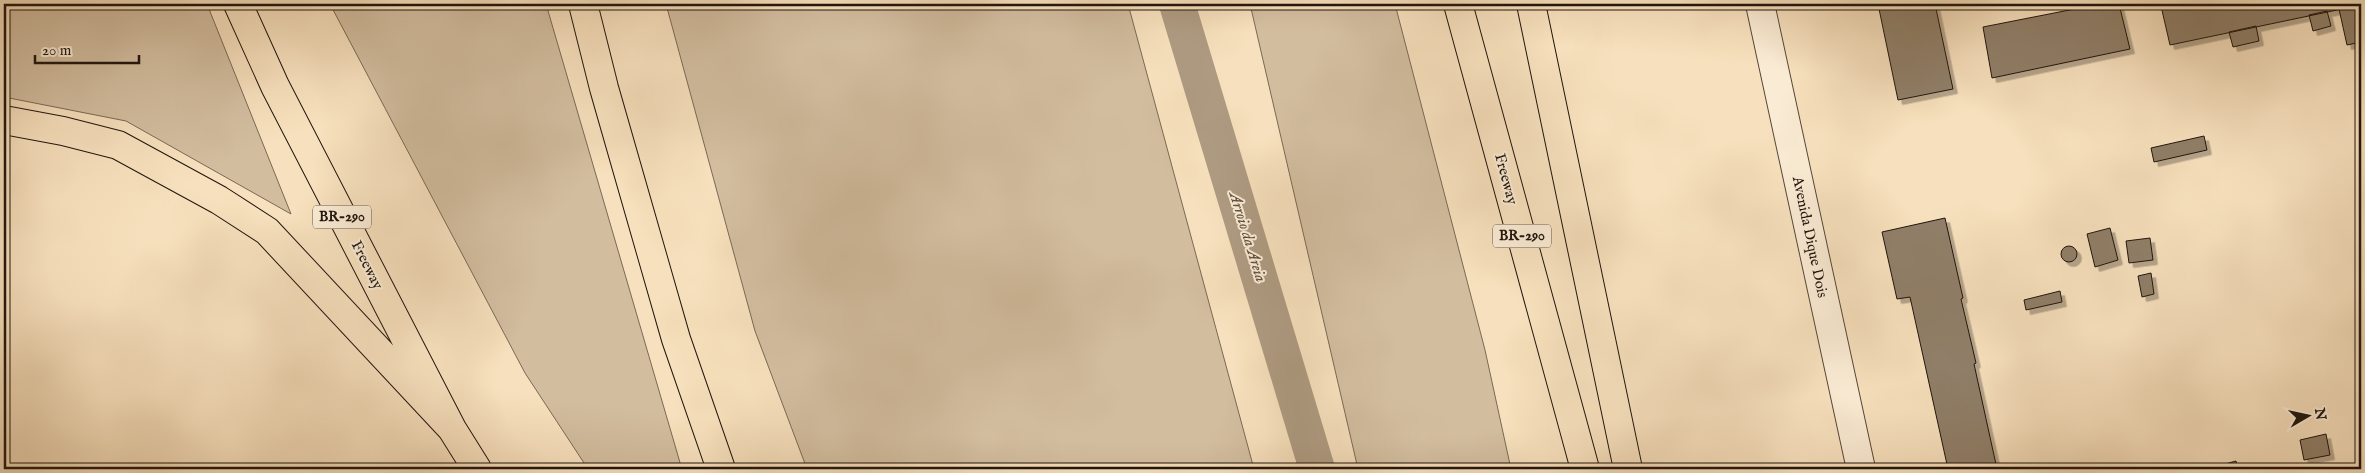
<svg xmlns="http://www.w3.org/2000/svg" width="2365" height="473" font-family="'IM FELL English',serif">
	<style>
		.green { fill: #d2bd9f; stroke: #796956 }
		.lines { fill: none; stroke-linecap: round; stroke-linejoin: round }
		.canal { stroke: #ae9b82; stroke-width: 36 }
		.building { fill: #907f69; stroke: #20150e; filter: url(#shadow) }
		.street-casing { stroke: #56483a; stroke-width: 30 }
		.highway-casing { stroke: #20150e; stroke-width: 30 }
		.street { stroke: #faebd4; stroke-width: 28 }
		.highway { stroke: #f7e0bd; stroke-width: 28 }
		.labels { text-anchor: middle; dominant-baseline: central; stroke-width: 4; stroke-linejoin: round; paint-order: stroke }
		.shield { fill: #faebd4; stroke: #615549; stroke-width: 1 }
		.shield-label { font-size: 14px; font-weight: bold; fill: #20150e }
		.street-label { font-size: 15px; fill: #20150e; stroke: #faebd4 }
		.water-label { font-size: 16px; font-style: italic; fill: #605142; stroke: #faebd4 }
	</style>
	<defs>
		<filter id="shadow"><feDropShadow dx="4.5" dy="4.5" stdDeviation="0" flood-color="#0004"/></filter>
	</defs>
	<rect width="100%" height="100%" fill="#f7e0bd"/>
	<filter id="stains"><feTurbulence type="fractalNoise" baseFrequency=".004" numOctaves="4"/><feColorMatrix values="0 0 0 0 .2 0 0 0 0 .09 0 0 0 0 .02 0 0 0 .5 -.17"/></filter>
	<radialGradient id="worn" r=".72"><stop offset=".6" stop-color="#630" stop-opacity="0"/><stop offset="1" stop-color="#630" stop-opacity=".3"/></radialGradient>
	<path class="green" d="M4,4h203l84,210 -165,-93 -122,-24z
		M330,4h216l135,462 -4,3h-89l-63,-96z
		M666,4h462l126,465h-447l-52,-138z
		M1250,4h145l90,346 26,119h-153z"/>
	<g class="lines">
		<path class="canal" d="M1177,4l140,465"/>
	</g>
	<path class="building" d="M1878,4h57l18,85 -55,11z
		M2100,4h19l11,45 -138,29 -9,-51z
		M2173,4h188v1l-191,40 -9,-39z
		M2361,5v37l-14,3 -8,-36z
		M2327,11l4,15 -18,5 -4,-16z
		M2256,26l3,15 -26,6 -4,-15z
		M2204,136l3,14 -53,12 -3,-14z
		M1945,218l18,80 -2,1 15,64 -2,1 23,105h-49l-38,-172 -13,2 -15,-67z
		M2110,228l8,32 -23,7 -8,-33z
		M2150,238l3,22 -24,3 -3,-22z
		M2061 254a8 8 0 1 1 16 0a8 8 0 1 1-16 0Z
		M2151,273l3,21 -12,3 -4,-21z
		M2060,291l2,11 -36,8 -2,-10z
		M2326,434l4,21 -26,5 -4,-20z
		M2236,461l2,8h-12l-1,-5z"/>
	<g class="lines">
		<defs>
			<path id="street" d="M1760,4l101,465"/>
			<path id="highway" d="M238,4l37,82 177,343 25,40
				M583,4l21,84 72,251 45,130
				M1458,4l127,465
				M1531,4l97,465
				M4,120l59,11 55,14 101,55 48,31 185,198"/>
		</defs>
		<use href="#street" class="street-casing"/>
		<use href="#highway" class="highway-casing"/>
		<use href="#street" class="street"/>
		<use href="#highway" class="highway"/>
	</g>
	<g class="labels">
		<g class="shield">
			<rect x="313" y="205.5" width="58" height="23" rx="4"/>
			<rect x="1493" y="224.5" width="58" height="23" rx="4"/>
		</g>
		<g class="shield-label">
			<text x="342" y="217">BR-290</text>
			<text x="1522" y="236">BR-290</text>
		</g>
		<g class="street-label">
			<text transform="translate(1506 179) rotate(75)">Freeway</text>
			<text transform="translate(1810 237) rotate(78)">Avenida Dique Dois</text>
			<text transform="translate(367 265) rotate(63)">Freeway</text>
		</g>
		<g class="water-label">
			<text transform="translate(1247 237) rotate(73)">Arroio da Areia</text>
		</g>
	</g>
	<rect width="2365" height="473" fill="none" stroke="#f7e0bd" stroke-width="20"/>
	<rect x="5" y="5" width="2355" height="463" fill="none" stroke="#20150e" stroke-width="2.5"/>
	<rect x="10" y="10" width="2345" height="453" fill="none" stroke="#20150e"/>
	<g transform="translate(2308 416) rotate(81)" stroke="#faebd4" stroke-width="4" paint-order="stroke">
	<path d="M0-4L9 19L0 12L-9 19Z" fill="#20150e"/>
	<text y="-8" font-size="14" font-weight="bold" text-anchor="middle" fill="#20150e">N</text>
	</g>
	<path d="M35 55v8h104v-8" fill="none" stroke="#20150e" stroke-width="2.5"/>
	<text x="42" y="55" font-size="15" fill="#20150e" stroke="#faebd4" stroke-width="4" paint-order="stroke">20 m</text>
	<rect width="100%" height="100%" filter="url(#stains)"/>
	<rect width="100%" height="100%" fill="url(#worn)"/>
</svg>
